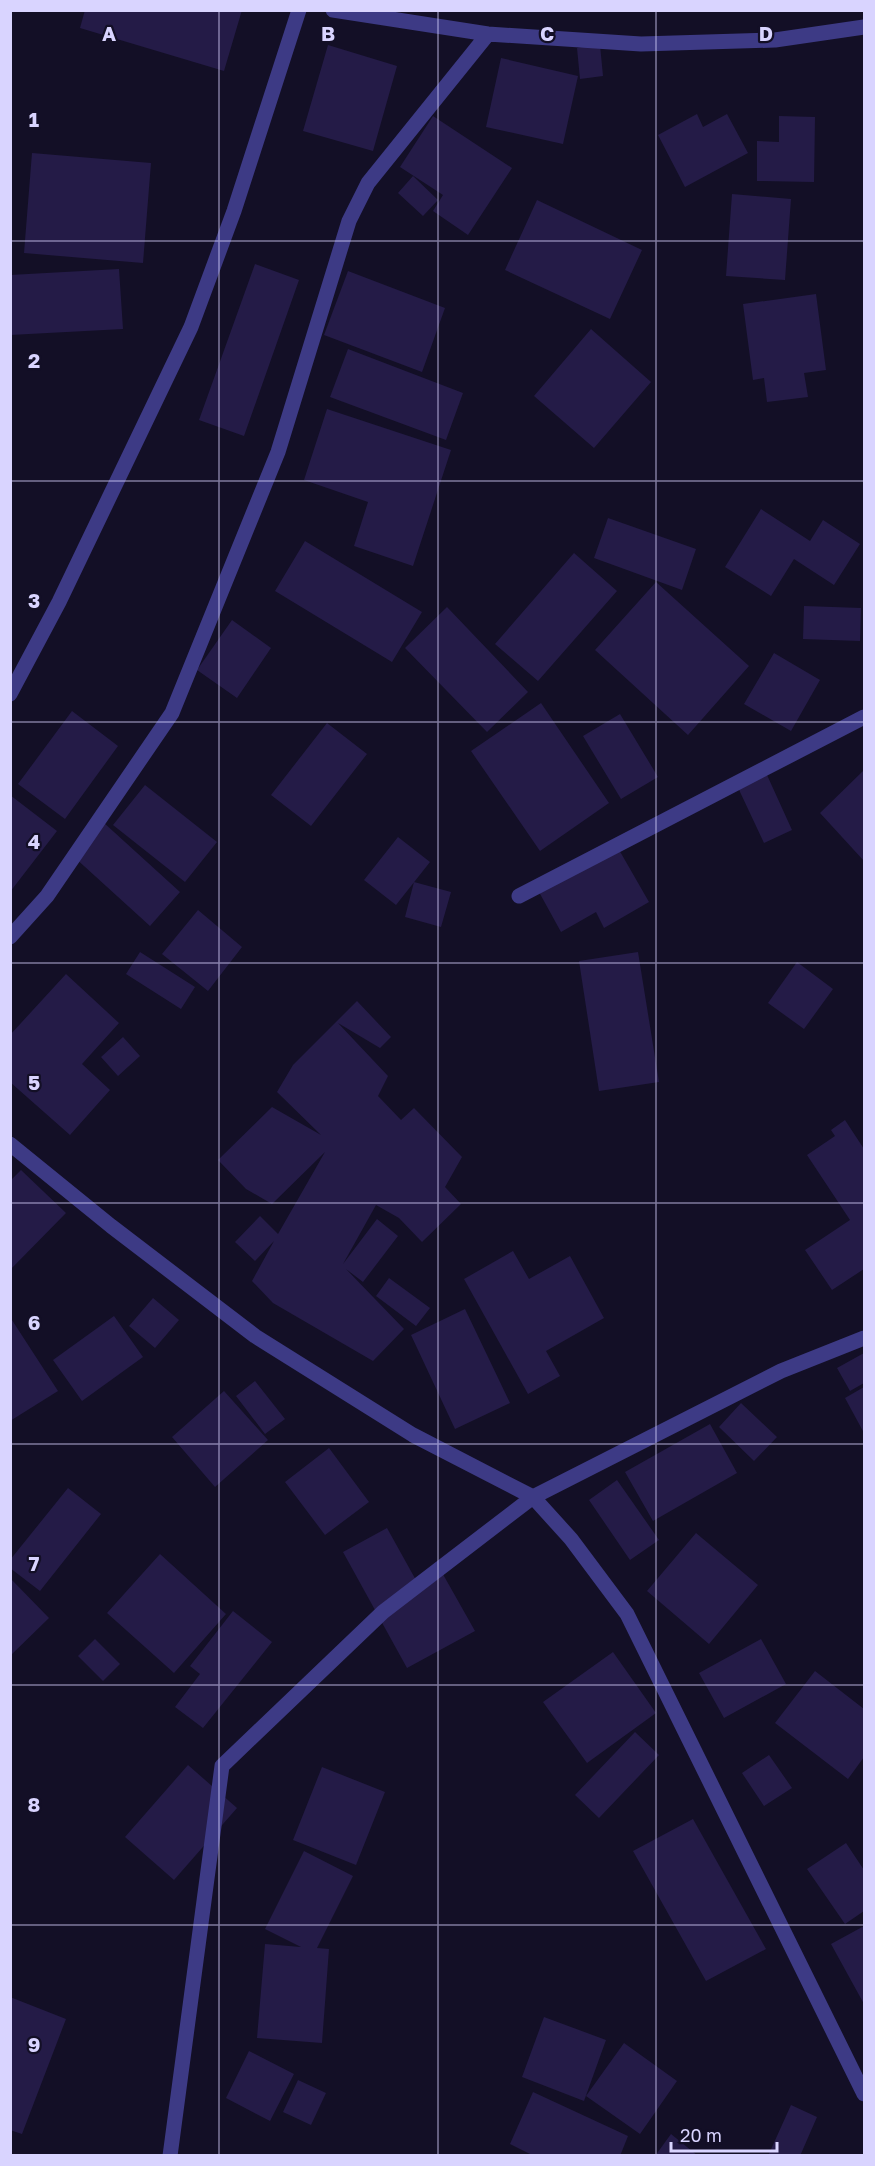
<svg xmlns="http://www.w3.org/2000/svg" width="875" height="2166" font-family="'Golos Text',sans-serif">
	<style>
		.building { fill: #241b47 }
		.lines { fill: none; stroke-linecap: round; stroke-linejoin: round }
		.minor { stroke: #3d3a85; stroke-width: 15 }
		.grid { fill: none; stroke: #d9d4ff; stroke-width: 1.5; stroke-opacity: 0.55 }
		.grid-label { font-size: 20px; text-anchor: middle; font-weight: bold; fill: #d9d4ff; stroke: #130f26; stroke-width: 4.5; stroke-linejoin: round; paint-order: stroke }
	</style>
	<rect width="100%" height="100%" fill="#130f26"/>
	<path class="building" d="M85,10h157l-18,61 -144,-43z
		M328,45l69,21 -24,85 -70,-20z
		M600,45l3,31 -23,3 -3,-31z
		M501,58l77,18 -15,68 -77,-17z
		M697,114l6,13 24,-13 21,39 -63,34 -27,-52z
		M433,116l79,52 -44,67 -35,-24 10,-16 -43,-28z
		M779,116l36,1 -1,65 -57,-1v-40l22,1z
		M32,153l119,10 -8,100 -119,-10z
		M413,176l25,24 -15,16 -25,-23z
		M732,194l59,5 -6,81 -59,-4z
		M537,200l105,50 -32,69 -105,-49z
		M255,264l44,16 -55,156 -45,-16z
		M119,269l4,60 -113,6v-60z
		M348,271l97,37 -23,64 -98,-37z
		M816,294l10,76 -22,3 4,24 -41,5 -3,-24 -11,2 -10,-76z
		M591,329l60,53 -57,66 -60,-52z
		M348,349l115,44 -17,47 -116,-43z
		M327,409l124,41 -38,116 -59,-20 14,-44 -64,-22z
		M761,509l49,32 13,-21 37,24 -26,41 -40,-26 -23,37 -46,-29z
		M608,518l88,31 -14,41 -88,-32z
		M305,541l117,71 -30,50 -117,-71z
		M574,553l43,38 -79,90 -43,-37z
		M656,582l93,84 -61,69 -93,-85z
		M804,606l57,2 -1,33 -57,-2z
		M447,607l81,85 -41,40 -82,-84z
		M232,620l39,28 -34,50 -40,-28z
		M774,653l46,27 -29,51 -47,-27z
		M541,703l68,100 -69,48 -69,-100z
		M72,711l46,35 -53,73 -47,-35z
		M620,714l38,63 -37,22 -38,-63z
		M327,723l40,31 -56,72 -40,-31z
		M762,764l30,66 -28,13 -31,-66z
		M864,770v91l-44,-48z
		M145,785l72,57 -32,40 -72,-57z
		M10,795l47,36 -47,61z
		M103,822l77,70 -30,34 -77,-70z
		M398,837l32,25 -34,43 -32,-25z
		M618,848l31,54 -45,26 -8,-16 -35,20 -22,-40z
		M414,882l37,10 -10,35 -36,-10z
		M198,910l44,37 -34,44 -46,-37z
		M140,952l55,35 -14,22 -55,-35z
		M638,952l21,130 -60,9 -20,-130z
		M797,962l36,27 -29,40 -36,-26z
		M66,974l53,49 -37,41 28,26 -40,45 -60,-53v-47z
		M357,1001l34,36 -11,11 -42,-25 50,53 -10,20 23,24 13,-12 48,49 -17,30 16,17 -39,38 -23,-24 -23,-13 -33,59 34,-45 21,17 -35,46 -17,-13 58,60 -31,32 -100,-58 -21,-22 22,-40 -19,20 -20,-19 25,-26 18,18 47,-82 -53,52 -26,-15 -28,-29 54,-53 49,28 -44,-43 16,-27z
		M123,1037l17,19 -22,20 -17,-19z
		M845,1120l19,29v120l-32,21 -27,-40 45,-30 -43,-65 28,-19 -4,-6z
		M21,1170l45,43 -56,57v-89z
		M513,1251l16,28 41,-23 34,62 -58,33 14,25 -32,18 -64,-115z
		M389,1278l41,30 -14,18 -40,-30z
		M153,1298l26,22 -24,28 -26,-22z
		M465,1309l45,94 -55,26 -44,-94z
		M114,1316l29,41 -61,44 -29,-41z
		M10,1317l48,74 -48,30z
		M864,1353v30l-14,8 -13,-23z
		M255,1381l30,38 -20,15 -29,-38z
		M864,1387v46l-19,-35z
		M224,1391l44,49 -53,47 -43,-50z
		M741,1403l36,34 -23,24 -35,-34z
		M710,1424l27,49 -84,48 -28,-49z
		M329,1448l40,54 -44,33 -40,-53z
		M617,1480l42,60 -29,20 -41,-60z
		M68,1488l33,26 -61,77 -30,-23v-8z
		M387,1528l30,54 23,-13 35,62 -68,37 -64,-116z
		M696,1533l62,52 -49,59 -62,-53z
		M160,1554l66,60 -52,59 -67,-60z
		M10,1578l39,40 -39,38z
		M233,1611l39,31 -69,86 -28,-21 25,-33 -10,-8z
		M95,1639l25,25 -17,17 -25,-25z
		M761,1639l25,45 -62,34 -25,-45z
		M613,1652l43,61 -69,50 -44,-61z
		M815,1671l49,38v48l-16,22 -73,-56z
		M635,1732l24,23 -60,63 -24,-23z
		M769,1755l23,33 -28,18 -22,-33z
		M188,1765l49,43 -63,72 -49,-43z
		M322,1767l63,25 -29,73 -63,-25z
		M693,1819l73,130 -60,32 -73,-130z
		M846,1843l18,27v41l-19,13 -38,-55z
		M304,1851l49,25 -36,72 12,1 -7,94 -65,-5 8,-94 36,3 -36,-18z
		M864,1926v78l-33,-60z
		M10,1997l56,22 -44,115 -12,-4z
		M544,2017l62,23 -22,61 -62,-24z
		M624,2043l53,38 -37,53 -54,-38z
		M249,2051l45,23 -24,47 -44,-23z
		M298,2080l28,13 -15,32 -28,-13z
		M533,2092l95,44 -8,20h-86l-24,-12z
		M791,2105l26,12 -17,39h-32z
		M671,2134l27,22h-43z"/>
	<g class="lines">
		<path class="minor" d="M333,10l155,24 153,10 134,-4 89,-13
			M10,694l49,-92 132,-275 43,-116 65,-201
			M519,896l345,-179
			M10,937l37,-41 125,-183 106,-261 71,-231 19,-38 120,-149
			M10,1144l101,82 144,110 158,99 120,62 38,42 56,75 237,480
			M170,2156l52,-390 161,-154 150,-115 248,-126 83,-33"/>
	</g>
	<path class="grid" d="M219,10v2146M438,10v2146M656,10v2146M10,241h854M10,481h854M10,722h854M10,963h854M10,1203h854M10,1444h854M10,1685h854M10,1925h854"/>
	<g class="grid-label">
		<text x="109" y="41">A</text>
		<text x="328" y="41">B</text>
		<text x="547" y="41">C</text>
		<text x="766" y="41">D</text>
		<text x="34" y="127">1</text>
		<text x="34" y="368">2</text>
		<text x="34" y="608">3</text>
		<text x="34" y="849">4</text>
		<text x="34" y="1090">5</text>
		<text x="34" y="1330">6</text>
		<text x="34" y="1571">7</text>
		<text x="34" y="1812">8</text>
		<text x="34" y="2052">9</text>
	</g>
	<rect width="875" height="2166" fill="none" stroke="#d9d4ff" stroke-width="24"/>
	<path d="M671 2142v9h106v-9" fill="none" stroke="#d9d4ff" stroke-width="3"/>
	<text x="680" y="2142" font-size="18" fill="#d9d4ff" stroke="#130f26" stroke-width="4.5" paint-order="stroke">20 m</text>
</svg>
